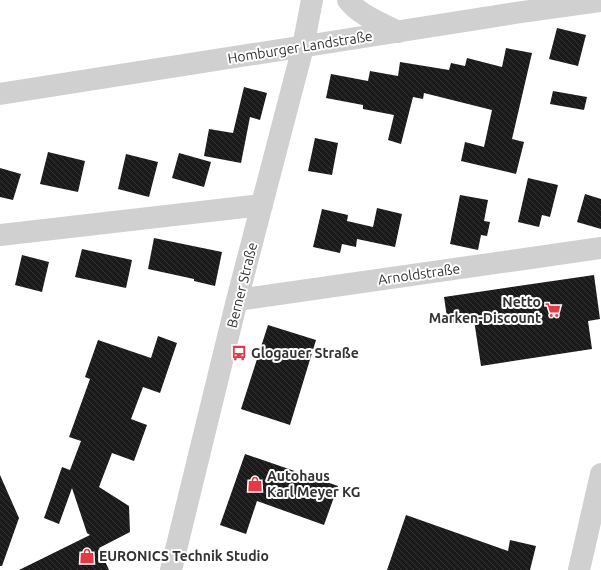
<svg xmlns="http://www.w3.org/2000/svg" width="601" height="570" font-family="Ubuntu,sans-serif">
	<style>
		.building { fill: url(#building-back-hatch) }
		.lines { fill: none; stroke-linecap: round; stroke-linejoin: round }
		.minor { stroke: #d0d0d0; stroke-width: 22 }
		.labels { text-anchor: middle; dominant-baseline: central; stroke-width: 4; stroke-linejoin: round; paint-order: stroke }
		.street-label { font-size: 14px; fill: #333; stroke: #fff }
		.poi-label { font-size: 14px; font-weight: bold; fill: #333; stroke: #fff; text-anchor: start }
	</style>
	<defs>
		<pattern id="building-back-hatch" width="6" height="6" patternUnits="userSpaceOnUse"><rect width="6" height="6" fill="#1a1a1a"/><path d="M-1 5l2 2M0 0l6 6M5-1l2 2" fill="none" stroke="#333"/></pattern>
	</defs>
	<rect width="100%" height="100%" fill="#fff"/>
	<path class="building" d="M557,28l29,7 -8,31 -29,-7z
		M506,48l26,5 -20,86 12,3 -8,32 -55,-13 4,-19 19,5 8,-37 -68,-17 -1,6 -10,-2 -12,47 -13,-4 6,-25 -31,-6v-4l-37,-7 5,-24 37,7 2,-10 28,5 2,-14 49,8 2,-7 14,3 2,-8 35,9z
		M244,87l23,6 -7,27 -10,-3 -9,46 -37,-7 5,-27 24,4z
		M553,91l34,6 -3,13 -34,-6z
		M315,138l23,5 -6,32 -24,-4z
		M48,152l37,9 -7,31 -38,-8z
		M179,153l32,9 -7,25 -32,-9z
		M126,154l32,8 -9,35 -31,-8z
		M0,168l21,6 -8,26 -13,-3z
		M528,178l30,7 -8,32 -8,-2 -3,12 -21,-5z
		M585,194l16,5v30l-24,-7z
		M460,195l28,5 -4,21 6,1 -3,14 -6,-1 -3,15 -28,-6z
		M377,208l25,6 -7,33 -38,-8 -1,8 -14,-3 -2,9 -27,-6 9,-38 26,6 -1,6 26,6z
		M154,238l68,14 -7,34 -21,-5v-2l-46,-10z
		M82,249l50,11 -6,28 -51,-11z
		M22,255l27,7 -7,30 -27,-7z
		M594,275l6,44 -12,2 4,28 -111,17 -7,-46 -26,4 -4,-27z
		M268,325l48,15 -26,85 -49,-16z
		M158,336l19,7 -17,50 -17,-6 -12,32 16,6 -13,36 -22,-8 -13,34 30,19 1,26 -31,16 10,22h-90l71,-35 -3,-2 -15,-45 -13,36 -15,-6 18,-51 8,3 11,-29 -12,-4 21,-58 -5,-2 13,-37 53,18z
		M245,454l93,32 -14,39 -67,-24 -11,33 -26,-9z
		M0,475l19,43 -17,48h-2z
		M406,515l102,36 2,-11 26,6 -6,24h-143z"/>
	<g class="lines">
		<path class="minor" d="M348,0c11,15 33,23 50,32
			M0,94l515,-81 86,-12
			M0,235l262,-30
			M237,300l364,-52
			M171,570l66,-270 66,-253 9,-47
			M579,570l22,-96"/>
	</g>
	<defs>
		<symbol id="supermarket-bare" viewBox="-9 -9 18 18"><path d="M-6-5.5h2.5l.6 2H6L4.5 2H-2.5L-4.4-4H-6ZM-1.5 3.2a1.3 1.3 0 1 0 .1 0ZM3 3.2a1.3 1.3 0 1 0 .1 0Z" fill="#e63946" stroke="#fff" stroke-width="2.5" paint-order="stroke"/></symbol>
		<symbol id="bus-bare" viewBox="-9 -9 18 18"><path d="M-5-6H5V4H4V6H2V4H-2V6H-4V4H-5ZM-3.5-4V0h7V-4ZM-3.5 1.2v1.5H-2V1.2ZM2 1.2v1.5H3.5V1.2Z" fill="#e63946" stroke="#fff" stroke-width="2.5" paint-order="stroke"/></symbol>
		<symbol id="shop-bare" viewBox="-9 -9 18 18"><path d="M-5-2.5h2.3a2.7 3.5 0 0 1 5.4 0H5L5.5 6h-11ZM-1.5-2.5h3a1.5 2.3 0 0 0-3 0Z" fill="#e63946" stroke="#fff" stroke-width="2.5" paint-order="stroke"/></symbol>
	</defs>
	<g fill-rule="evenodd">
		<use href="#supermarket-bare" x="542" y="299" width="22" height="22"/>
		<use href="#bus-bare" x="228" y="342" width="22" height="22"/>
		<use href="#shop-bare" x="244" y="473" width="22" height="22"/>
		<use href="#shop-bare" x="76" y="545" width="22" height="22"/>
	</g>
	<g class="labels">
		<g class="street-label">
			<text transform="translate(300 47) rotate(-9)">Homburger Landstraße</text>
			<text transform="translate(419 274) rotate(-8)">Arnoldstraße</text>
			<text transform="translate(242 285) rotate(-76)">Berner Straße</text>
		</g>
		<g class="poi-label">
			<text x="541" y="302" text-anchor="end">Netto<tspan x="541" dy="16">Marken-Discount</tspan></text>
			<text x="251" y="353">Glogauer Straße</text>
			<text x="267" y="476">Autohaus<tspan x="267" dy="16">Karl Meyer KG</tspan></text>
			<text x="99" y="556">EURONICS Technik Studio</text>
		</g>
	</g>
</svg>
